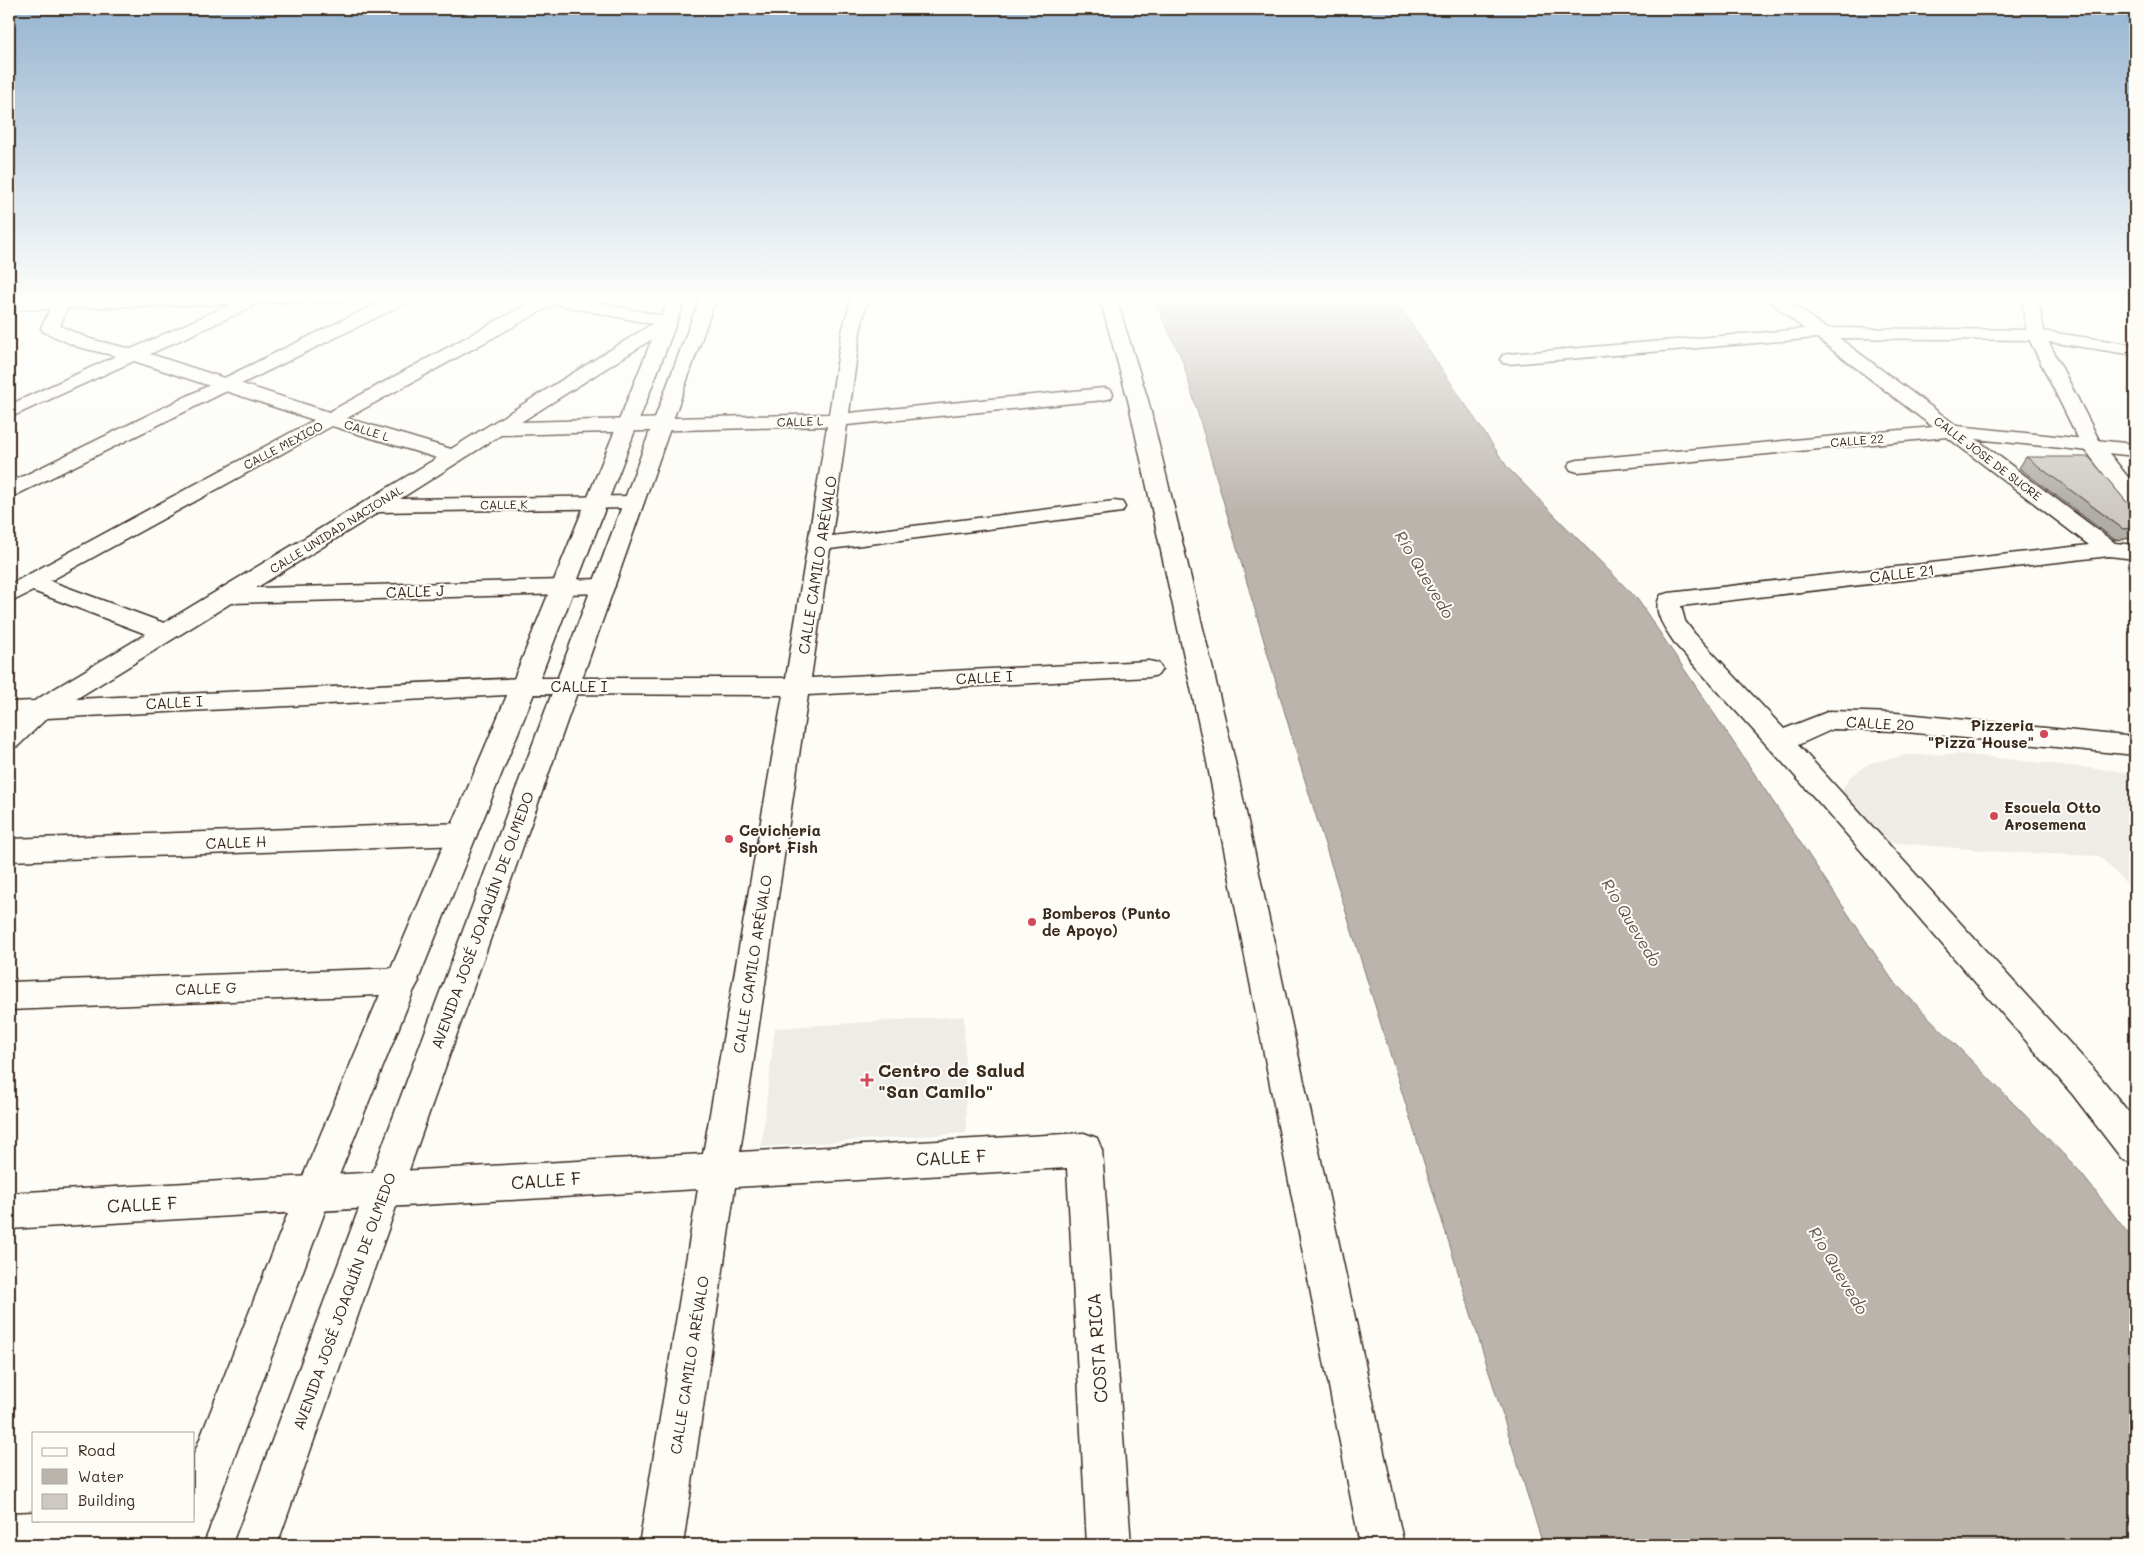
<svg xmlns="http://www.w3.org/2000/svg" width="2144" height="1554" font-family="Mali,sans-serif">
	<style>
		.built { fill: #efece7 }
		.water { fill: #bbb4ad; stroke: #887d74 }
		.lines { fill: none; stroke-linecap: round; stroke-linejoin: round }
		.minor-casing { stroke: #3b2a1e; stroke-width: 3 }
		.major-casing { stroke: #3b2a1e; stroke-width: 3 }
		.minor { fill: #fdfcf7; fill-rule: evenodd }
		.major { fill: #fdfcf7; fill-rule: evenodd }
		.wall { fill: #b0aca7; stroke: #3b2a1e }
		.building { fill: #cdc8c2; stroke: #3b2a1e }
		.poi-dot { fill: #d1495b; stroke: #fdfcf7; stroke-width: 2 }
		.labels { text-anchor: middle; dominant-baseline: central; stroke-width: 4; stroke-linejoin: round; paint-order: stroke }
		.far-street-label { font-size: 12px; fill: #3b2a1e; stroke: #fdfcf7 }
		.street-label { font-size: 15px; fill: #3b2a1e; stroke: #fdfcf7 }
		.poi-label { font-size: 15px; font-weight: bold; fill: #3b2a1e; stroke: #fdfcf7; text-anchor: start }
		.water-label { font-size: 16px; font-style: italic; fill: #615349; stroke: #fdfcf7 }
		.near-poi-label { font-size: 18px; font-weight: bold; fill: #3b2a1e; stroke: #fdfcf7; text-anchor: start }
		.near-street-label { font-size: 18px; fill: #3b2a1e; stroke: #fdfcf7 }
	</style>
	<rect width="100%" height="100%" fill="#fdfcf7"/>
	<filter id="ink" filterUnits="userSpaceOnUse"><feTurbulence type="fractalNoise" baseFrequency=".02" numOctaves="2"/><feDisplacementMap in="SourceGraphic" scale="10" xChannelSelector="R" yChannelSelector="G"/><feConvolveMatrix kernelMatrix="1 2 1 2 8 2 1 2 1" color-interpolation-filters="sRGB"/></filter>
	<g filter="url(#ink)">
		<path class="built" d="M1959,754l176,19v119l-36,-36 -94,-4 -121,-10 -39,-35 -3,-17 8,-13 20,-14 37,-8z
			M964,1016l2,117 -205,14 14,-119z"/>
		<path class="water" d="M1151,295h241l116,173 130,132 255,381 183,186 59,75v303h-592l-245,-787 -116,-399z"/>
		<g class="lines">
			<defs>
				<path id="minor" d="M172,295h195l-2,4 -6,1 -105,3 -2,4 -102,47 179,58 215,-117h19l104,22 6,1 3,4 -3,4 -152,96 308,-8 13,-82 10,-37h16l-8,37 -11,81 255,-25 7,2 2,4 -2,4 -7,2 -257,25 -15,111 282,-35 8,1 3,5 -3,5 -8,1 -284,36 -19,129 338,-17 9,2 4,6 -4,6 -9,2 -341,18 -68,457 344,-19 13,5 5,12 29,395h-44l-20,-377 -332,19 -52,358h-44l59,-356 -689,40v-36l694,-39 80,-459 -259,-1 -477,24 -29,28 -9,2v-24l4,-4h-4v-18l25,-1 112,-67 -113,-43 -16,8 -8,2v-16l305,-165 -180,-59 -125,57v-13l107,-49 -38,-9 -34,-15 -3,-4 9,-19 -41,1v-10zM231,304l-100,45 -41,-10 -30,-13 7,-18zM554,304l98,20 -201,125 -104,-31zM332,426l105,32 -273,165 -114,-42zM827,426l-41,252h-262l-448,21 155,-96 372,-10 8,-2 4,-5 -4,-5 -8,-2 -347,9 123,-76 254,-4 8,-1 3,-5 -3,-5 -8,-1 -233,3 101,-64z
					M1099,295h16l33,105 86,357 170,788h-44l-154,-788 -78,-357z
					M1762,295h19l44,33 211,2 99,15v10l-99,-15 -197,-2 118,88 178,18v12l-159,-17 139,104 20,2v14l-26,-3 -428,50 4,15 9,12 90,96 46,-18 66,2 239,24v18l-239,-24 -63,-2 -35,16 299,328 38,47v44l-13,-5 -49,-64 -250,-288 -147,-162c-9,-14 -26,-34 -15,-50l8,-2 420,-48 -142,-108 -369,35 -7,-2 -3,-4 3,-4 7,-2 355,-33 -116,-89 -308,26 -6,-1 -3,-4 3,-4 6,-1 295,-25z
					M463,823l10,3 4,8 -4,8 -10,3 -454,16v-22z
					M403,968l11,4 5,9 -5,9 -11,4 -394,16v-28z
					M194,1510l8,3 6,16 -8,16h-191v-32l25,-1v8h160z"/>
				<path id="major" d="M394,295h22l-2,4 -398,196 -7,2v-14z
					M534,295h30c-7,10 -23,10 -30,0z
					M670,295h17l-150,391 -206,509 -129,350h-44l9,-25h27v-66l101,-259 216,-509z
					M701,295h16l-440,1250h-44z
					M2021,295h16l8,40 55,107 35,44v20l-8,-1 -46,-61 -54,-109z"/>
			</defs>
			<use href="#minor" class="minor-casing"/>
			<use href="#major" class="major-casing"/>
			<use href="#minor" class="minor"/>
			<use href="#major" class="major"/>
		</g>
		<path class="wall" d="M2026,457l109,55v26l-20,2 -96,-72z"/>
		<path class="building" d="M2026,457h63l46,55v16l-12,1z"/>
	</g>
	<linearGradient id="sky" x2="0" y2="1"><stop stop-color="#96b4d0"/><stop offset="0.58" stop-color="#fefefb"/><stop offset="1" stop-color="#fefefb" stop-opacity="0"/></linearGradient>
	<rect width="2144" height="513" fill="url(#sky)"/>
	<g class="poi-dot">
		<circle cx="2044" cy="734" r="5"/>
		<circle cx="1994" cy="816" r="5"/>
		<circle cx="729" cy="839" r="5"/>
		<circle cx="1032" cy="922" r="5"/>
		<path d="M864.5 1072.5h5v5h5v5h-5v5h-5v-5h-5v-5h5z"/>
	</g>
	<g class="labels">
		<g class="far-street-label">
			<text transform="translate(800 421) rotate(-2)">CALLE L</text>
			<text transform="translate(367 430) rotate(17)">CALLE L</text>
			<text transform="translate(1857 440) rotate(-5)">CALLE 22</text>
			<text transform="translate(283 445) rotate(-28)">CALLE MEXICO</text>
			<text transform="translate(1988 458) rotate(37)">CALLE JOSE DE SUCRE</text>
			<text transform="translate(504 504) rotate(-1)">CALLE K</text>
			<text transform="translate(336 529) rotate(-32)">CALLE UNIDAD NACIONAL</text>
		</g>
		<g class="street-label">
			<text transform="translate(817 565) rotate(-81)">CALLE CAMILO ARÉVALO</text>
			<text transform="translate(1902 573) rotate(-7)">CALLE 21</text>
			<text transform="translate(415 591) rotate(-2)">CALLE J</text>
			<text transform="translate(984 677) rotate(-3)">CALLE I</text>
			<text x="579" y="686">CALLE I</text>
			<text transform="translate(174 702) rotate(-3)">CALLE I</text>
			<text transform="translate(1880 723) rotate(3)">CALLE 20</text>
			<text transform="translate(236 842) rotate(-2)">CALLE H</text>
			<text transform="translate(482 920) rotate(-70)">AVENIDA JOSÉ JOAQUÍN DE OLMEDO</text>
			<text transform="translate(752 964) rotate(-81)">CALLE CAMILO ARÉVALO</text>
			<text transform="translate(206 988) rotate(-2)">CALLE G</text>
			<text transform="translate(344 1301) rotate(-70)">AVENIDA JOSÉ JOAQUÍN DE OLMEDO</text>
			<text transform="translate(689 1365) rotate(-81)">CALLE CAMILO ARÉVALO</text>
		</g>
		<g class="poi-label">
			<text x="2034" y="725" text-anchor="end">Pizzeria<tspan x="2034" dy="17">"Pizza House"</tspan></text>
			<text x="2004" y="807">Escuela Otto<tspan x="2004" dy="17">Arosemena</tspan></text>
			<text x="739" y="830">Cevicheria<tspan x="739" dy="17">Sport Fish</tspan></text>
			<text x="1042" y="913">Bomberos (Punto<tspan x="1042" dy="17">de Apoyo)</tspan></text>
		</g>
		<g class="water-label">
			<text transform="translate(1425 574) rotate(59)">Río Quevedo</text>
			<text transform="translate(1632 922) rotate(59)">Río Quevedo</text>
			<text transform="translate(1839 1270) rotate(59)">Río Quevedo</text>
		</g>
		<g class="near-poi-label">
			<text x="878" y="1070">Centro de Salud<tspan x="878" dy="21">"San Camilo"</tspan></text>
		</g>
		<g class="near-street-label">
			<text transform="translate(951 1157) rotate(-3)">CALLE F</text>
			<text transform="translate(546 1180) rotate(-4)">CALLE F</text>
			<text transform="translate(142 1204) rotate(-3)">CALLE F</text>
			<text transform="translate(1097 1348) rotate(-94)">COSTA RICA</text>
		</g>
	</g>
	<rect width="2144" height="1554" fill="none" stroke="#fdfcf7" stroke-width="30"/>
	<rect x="15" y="15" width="2114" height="1524" fill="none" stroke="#3b2a1e" stroke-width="2" filter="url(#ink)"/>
	<rect x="32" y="1432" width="162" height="90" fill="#fdfcf7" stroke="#afa8a0"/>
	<rect x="42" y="1448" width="25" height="8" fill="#fdfcf7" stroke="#afa8a0"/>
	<text x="78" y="1456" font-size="15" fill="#3b2a1e">Road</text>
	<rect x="42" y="1469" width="25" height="15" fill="#bbb4ad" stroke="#afa8a0"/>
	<text x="78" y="1482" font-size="15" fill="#3b2a1e">Water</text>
	<rect x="42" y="1494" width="25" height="15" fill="#cdc8c2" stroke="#afa8a0"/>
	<text x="78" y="1506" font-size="15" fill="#3b2a1e">Building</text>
</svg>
